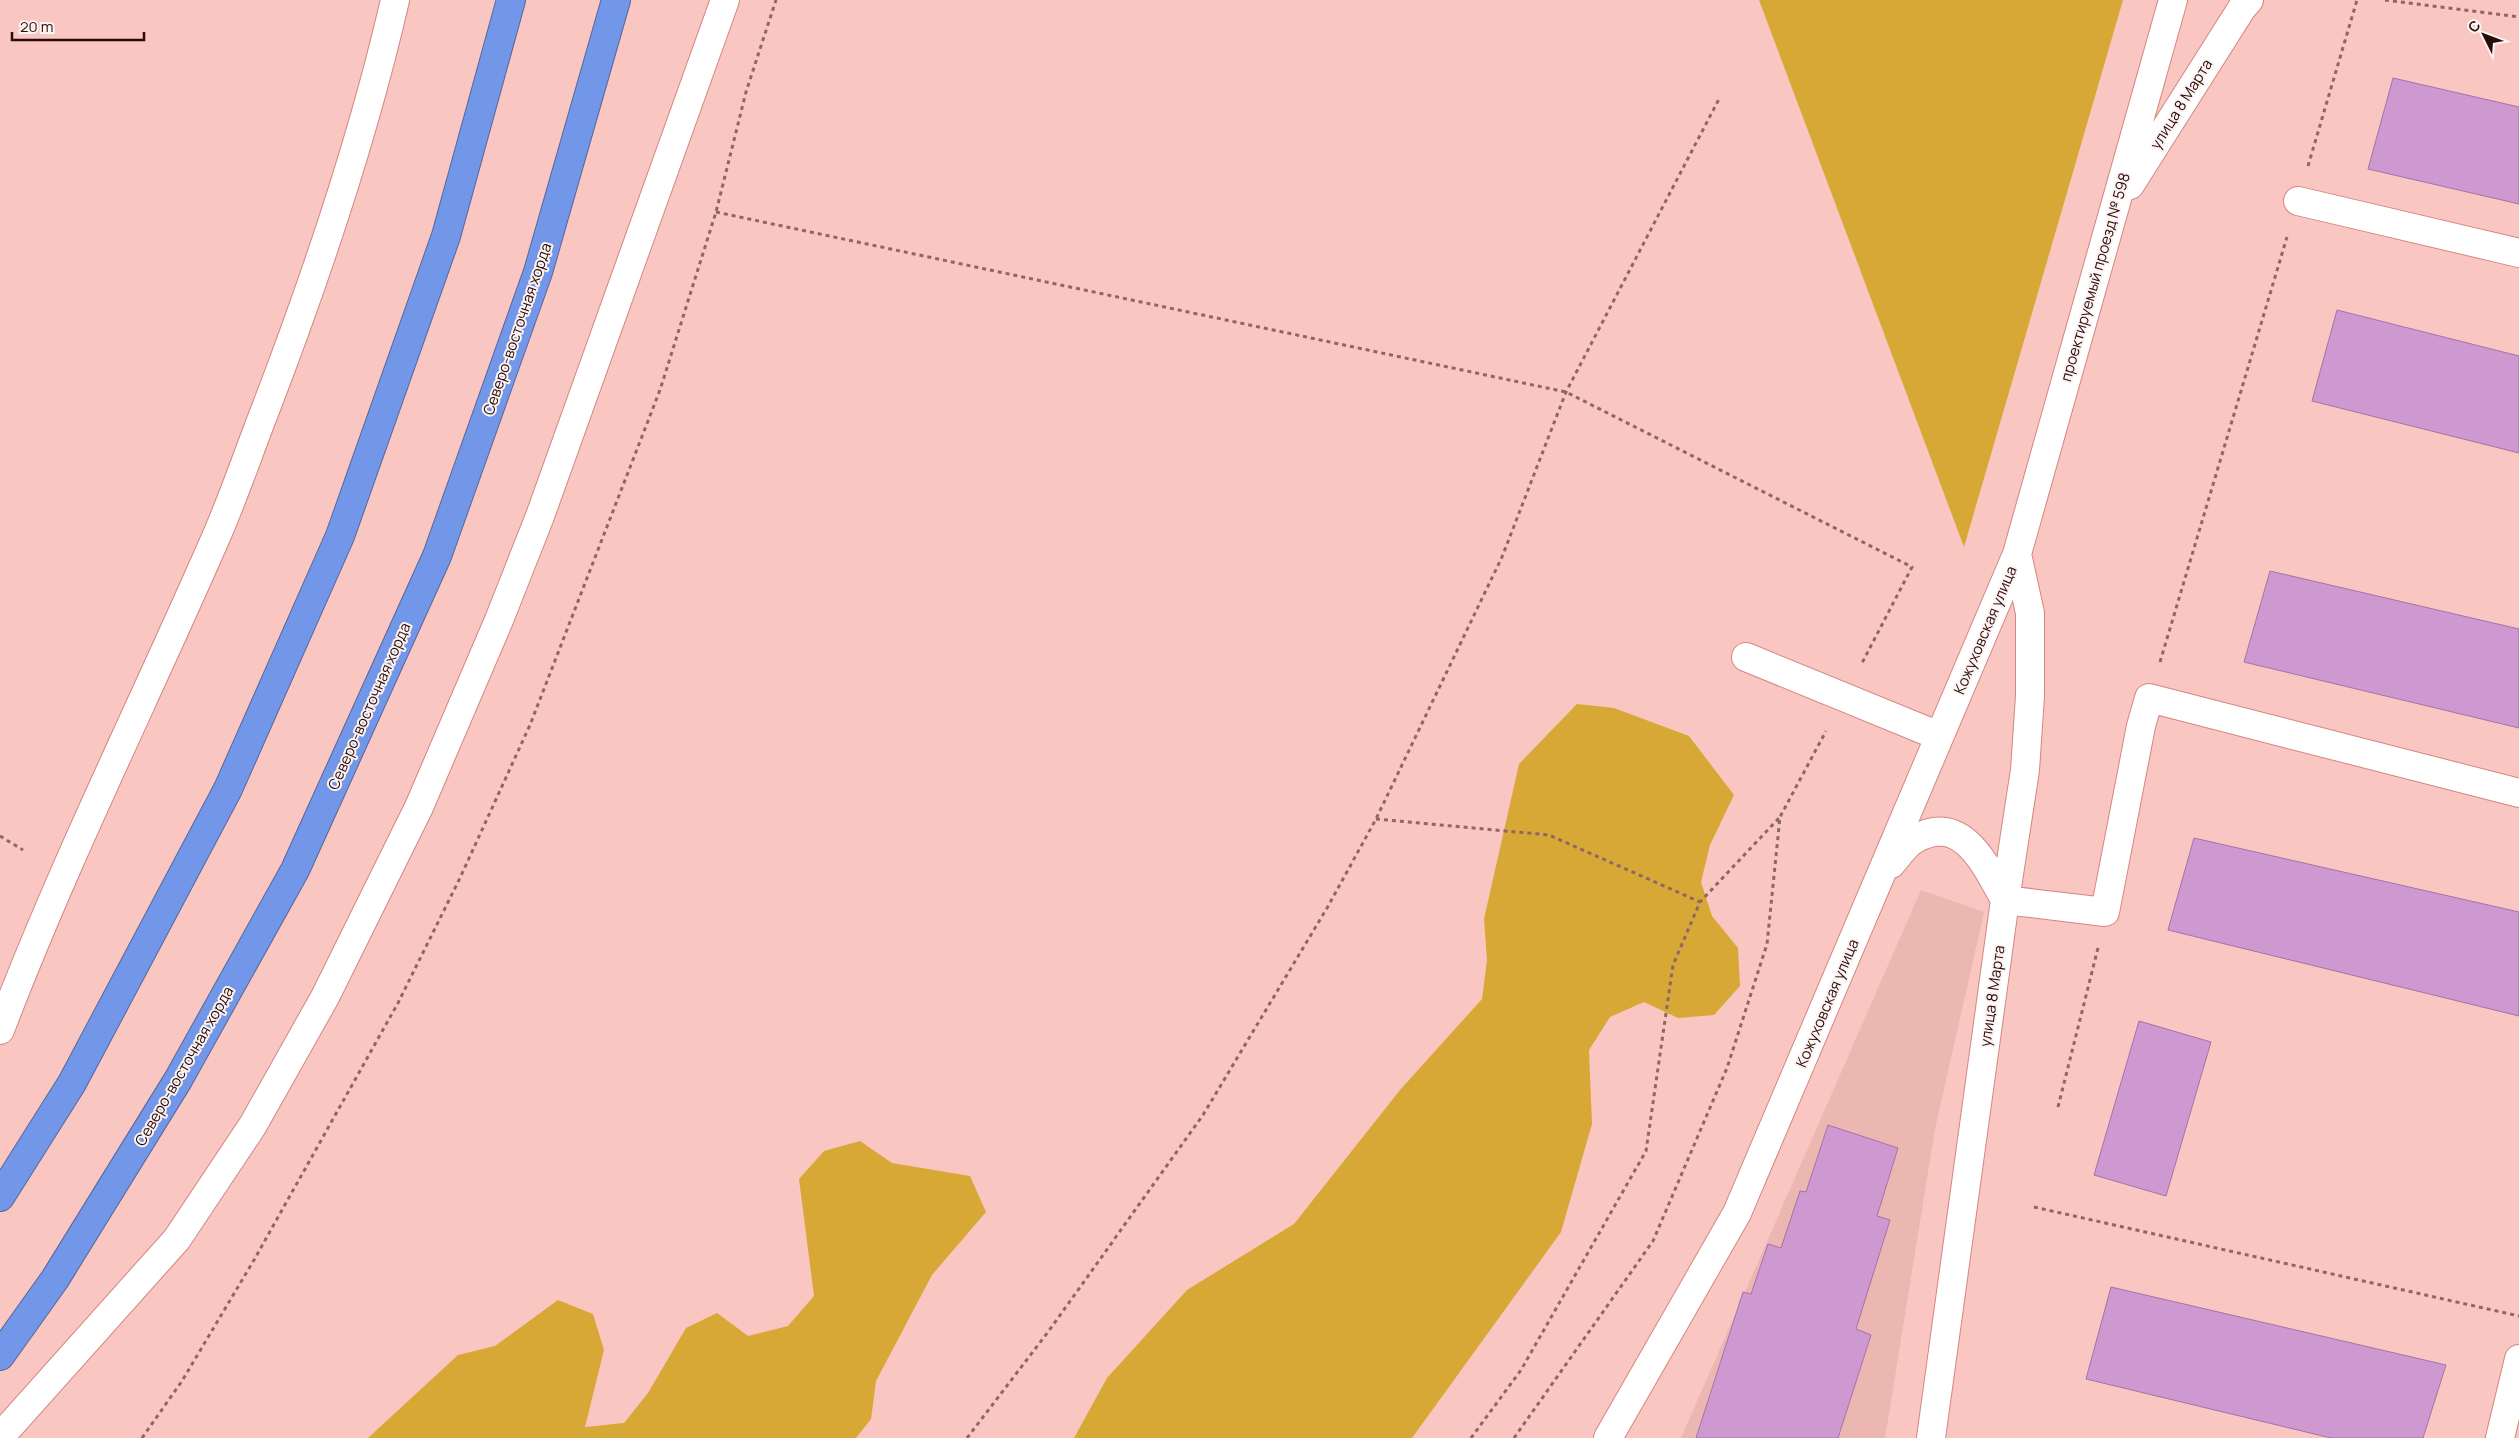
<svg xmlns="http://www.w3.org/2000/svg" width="2519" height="1438" font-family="Manrope,sans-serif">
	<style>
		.built { fill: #ecb6b1 }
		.green { fill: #d7a836 }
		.building { fill: #ce99d1; stroke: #a572a7 }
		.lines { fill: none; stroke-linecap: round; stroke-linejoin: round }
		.minor-casing { stroke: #d48680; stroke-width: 30 }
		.highway-casing { stroke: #58669a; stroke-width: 30 }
		.path { stroke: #8e6764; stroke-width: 3; stroke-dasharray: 4 4; stroke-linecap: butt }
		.minor { stroke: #fff; stroke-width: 28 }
		.highway { stroke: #7297e8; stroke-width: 28 }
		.labels { text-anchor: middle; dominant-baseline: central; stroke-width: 4; stroke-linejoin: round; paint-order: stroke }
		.street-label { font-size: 15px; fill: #280c0a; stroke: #fcf3f2 }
	</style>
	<rect width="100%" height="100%" fill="#f9c6c2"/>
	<path class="built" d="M1921,890l63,22 -49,217 -50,309h-204z"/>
	<path class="green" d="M1759,0h364l-159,547z
		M1577,704l37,4 75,28 45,59 -24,50 -9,37 11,34 26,32 2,38 -26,29 -36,3 -34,-16 -34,15 -21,33 3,74 -31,108 -149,206h-338l33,-60 80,-88 107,-66 106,-134 82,-91 5,-39 -3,-41 35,-155z
		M860,1141l32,22 78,13 16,36 -54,63 -56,106 -5,38 -15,19h-488l90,-83 37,-9 63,-46 35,14 11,36 -19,77 39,-4 24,-30 38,-65 31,-15 31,23 40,-10 26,-30 -15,-117 25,-28z"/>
	<path class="building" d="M2393,78l126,29v97l-151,-35z
		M2337,310l182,46v97l-207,-52z
		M2270,571l249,58v99l-275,-66z
		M2194,838l325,74v104l-351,-86z
		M2139,1021l72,21 -45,154 -72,-21z
		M1828,1125l70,23 -21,68 13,4 -34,109 15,6 -33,103h-142l47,-146 8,2 17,-50 13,4 19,-57 6,1z
		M2111,1287l335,78 -23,73h-92l-245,-59z"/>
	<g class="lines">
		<defs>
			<path id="minor" d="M2130,185l112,-177 7,-8
				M2298,201l221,52
				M1746,657l193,79
				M1891,864c7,-8 15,-20 24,-25 48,-27 71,27 90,61
				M2005,900l100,12 36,-186 8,-28 370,95
				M0,1030c64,-168 144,-328 216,-493 18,-41 32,-83 48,-124 52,-135 99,-273 131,-413
				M0,1437l177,-198 76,-114 72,-128 94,-190 80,-187 41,-104 185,-516
				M1608,1438l129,-225 280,-659 156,-554
				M1931,1438l74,-538 20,-130 5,-74v-83l-13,-59
				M2500,1438l19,-79"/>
			<path id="highway" d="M0,1197l72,-114 156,-294 112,-253 106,-300 65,-236
				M0,1356l55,-77 123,-199 117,-210 142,-314 101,-284 78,-272"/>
		</defs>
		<use href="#minor" class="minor-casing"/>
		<use href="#highway" class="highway-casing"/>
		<path class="path" d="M2385,0l134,17
			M2308,166l49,-166
			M716,212l850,180 346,175 -50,96
			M2160,662l127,-425
			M1376,819l173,16 151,67
			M0,836l23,14
			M2058,1107l40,-159
			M2034,1207l485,109
			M142,1438l40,-57 72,-121 144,-257 62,-125 70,-153 130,-335 56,-178 30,-120 30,-92
			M967,1438l81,-106 155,-217 124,-207 49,-89 126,-262 64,-165 153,-293
			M1471,1438l50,-68 125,-219 27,-186 27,-63 79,-84
			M1514,1438l139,-197 74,-173 40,-124 13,-127 46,-86"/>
		<use href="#minor" class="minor"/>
		<use href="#highway" class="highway"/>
	</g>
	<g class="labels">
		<g class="street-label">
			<text transform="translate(2181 104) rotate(-58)">улица 8 Марта</text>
			<text transform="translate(2095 277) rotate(-74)">проектируемый проезд № 598</text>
			<text transform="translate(517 329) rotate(-71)">Северо-восточная хорда</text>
			<text transform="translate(1985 630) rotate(-67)">Кожуховская улица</text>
			<text transform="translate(369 706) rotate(-66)">Северо-восточная хорда</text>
			<text transform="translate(1992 996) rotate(-82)">улица 8 Марта</text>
			<text transform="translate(1827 1003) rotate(-67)">Кожуховская улица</text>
			<text transform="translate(184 1066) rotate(-60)">Северо-восточная хорда</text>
		</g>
	</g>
	<g transform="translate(2484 35) rotate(312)" stroke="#fcf3f2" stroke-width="4" paint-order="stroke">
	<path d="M0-4L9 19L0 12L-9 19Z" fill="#280c0a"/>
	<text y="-8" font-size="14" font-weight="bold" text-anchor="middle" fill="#280c0a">С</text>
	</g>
	<path d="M12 32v8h132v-8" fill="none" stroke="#280c0a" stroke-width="2.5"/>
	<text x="20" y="32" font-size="15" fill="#280c0a" stroke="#fcf3f2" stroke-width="4" paint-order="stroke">20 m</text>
</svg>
